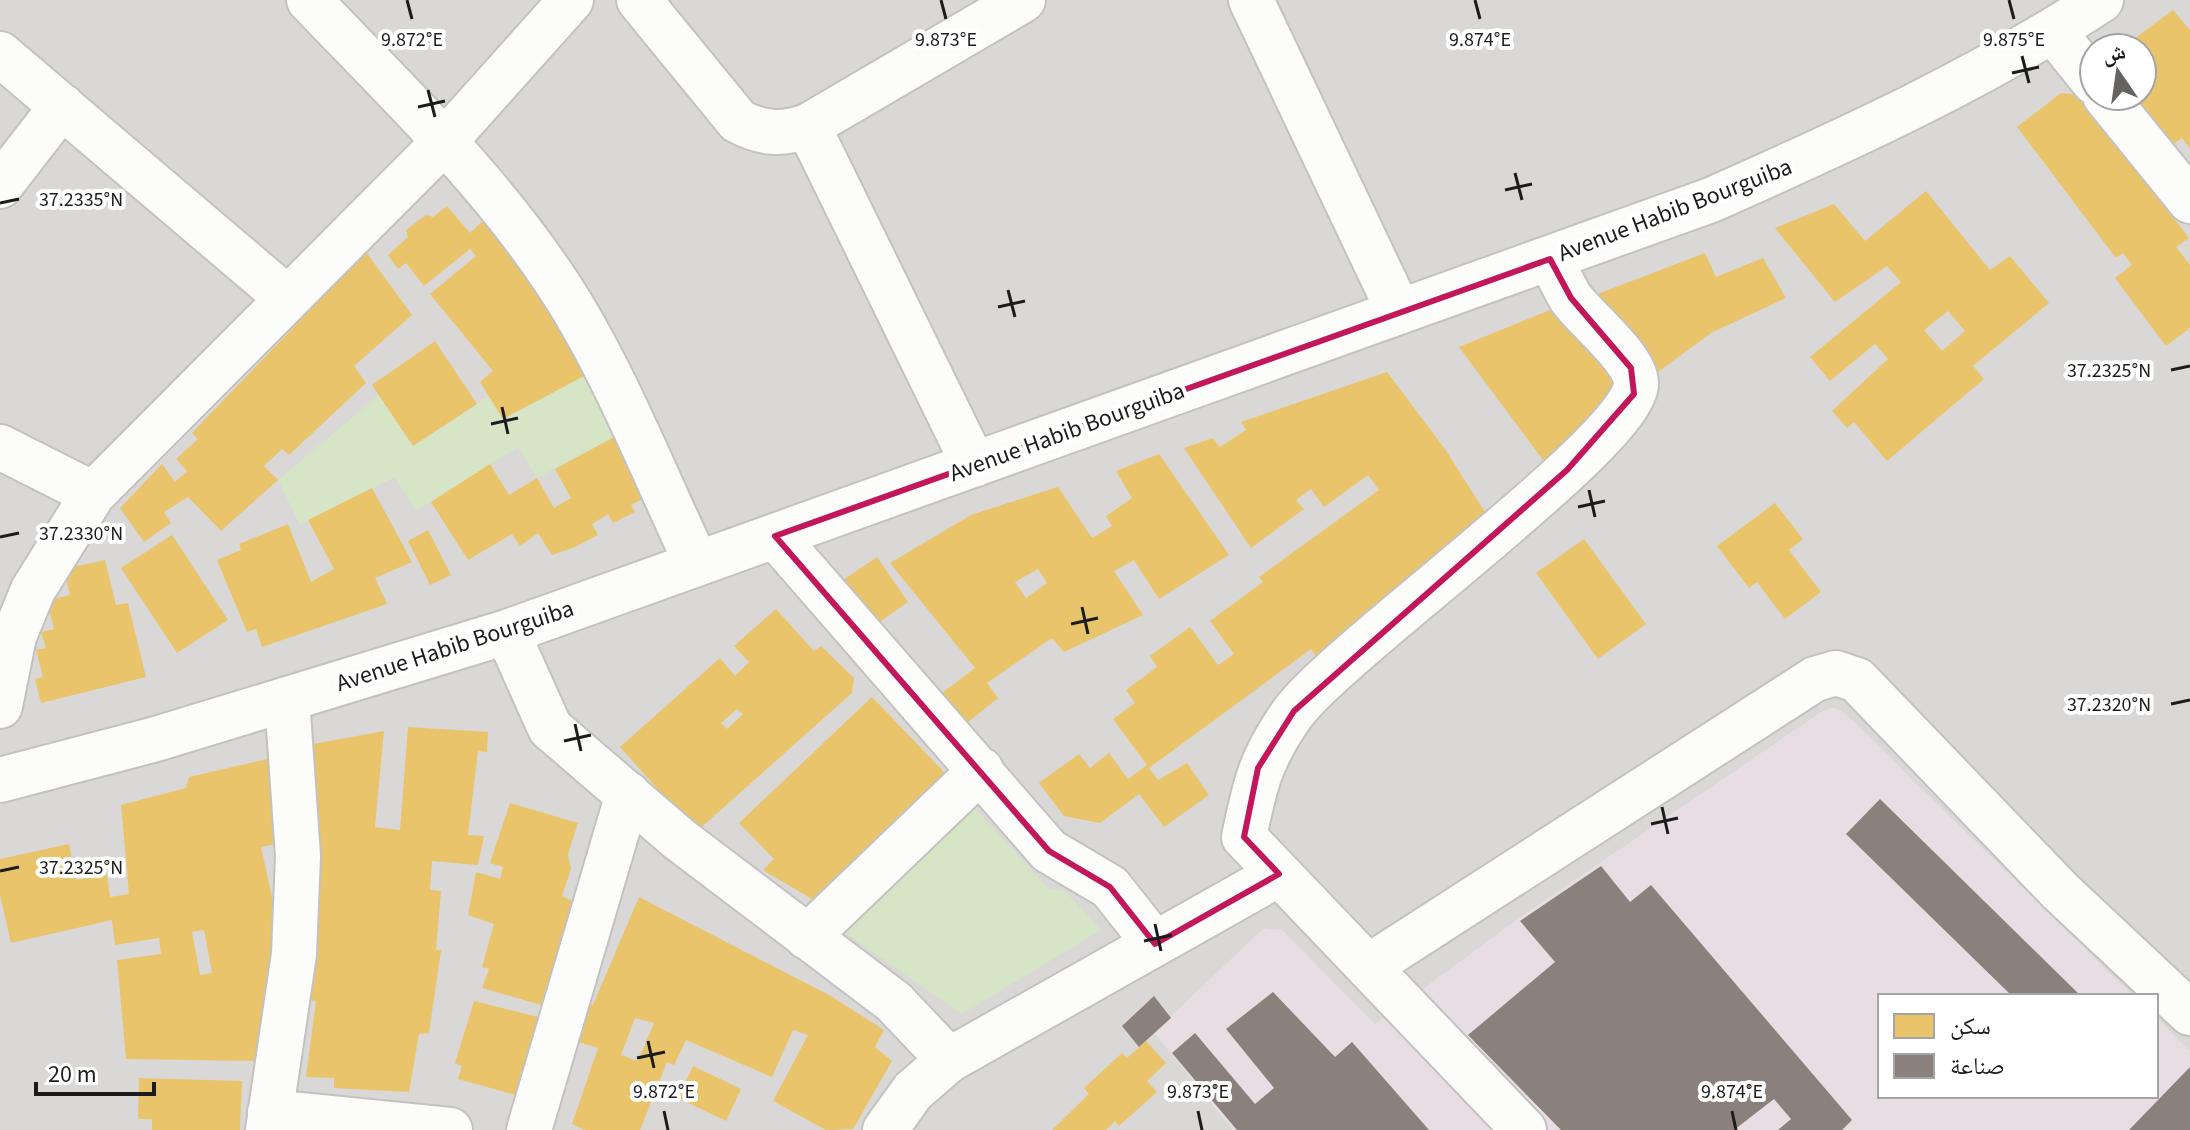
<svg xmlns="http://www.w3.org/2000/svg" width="2190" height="1130" font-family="'Source Sans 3','Noto Naskh Arabic',sans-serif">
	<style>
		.residential { fill: #d9d8d6; fill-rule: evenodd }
		.industrial { fill: #e7dde3 }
		.grass { fill: #d6e5c5 }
		.homes { fill: #e9c46a; fill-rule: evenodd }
		.industry { fill: #8a817c }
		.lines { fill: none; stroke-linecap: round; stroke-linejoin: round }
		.minor-casing { stroke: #c3c2c0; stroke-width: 48 }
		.minor { stroke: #fcfcfb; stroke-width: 44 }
		.marked { fill: none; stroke: #c2185b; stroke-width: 6; stroke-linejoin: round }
		.ticks { fill: none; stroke: #1c1c1c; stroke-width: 3 }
		.labels { text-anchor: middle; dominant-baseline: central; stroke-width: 8; stroke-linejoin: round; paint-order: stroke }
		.street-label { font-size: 24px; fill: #1c1c1c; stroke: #fff }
		.ticks-label { font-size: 20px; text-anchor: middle; fill: #1c1c1c; stroke: #fff; stroke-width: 8; stroke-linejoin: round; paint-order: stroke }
	</style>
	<rect width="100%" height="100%" fill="#eae8e4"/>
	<path class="residential" d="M0,0h2190v1051l-34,-33v-22h-23l-289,-283 -10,-5 -11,3 -305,208 -143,106 -93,-95 -128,102 79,98h-1233zM2094,48h48v48h-48z"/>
	<path class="industrial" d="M1834,708l10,5 289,283h-253v100h276v-78l34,33v79h-957l-79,-98 110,-104 18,2 93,94 143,-105 305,-208z"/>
	<path class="grass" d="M586,375l30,61 -79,42 -19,-31 -102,64 -21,-34 -95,48 -22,-45 101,-85 34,51 77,-51 14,24z
		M974,807l74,81 17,3 36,39 -139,84 -118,-82z"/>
	<path class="homes" d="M2173,10l17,20v118l-8,-10 -13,9 -42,-51h15v-48h-20z
		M2061,93l18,2 110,143 -13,9 14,18v63l-24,18 -51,-68 17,-13 -9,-12 -7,5 -99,-131z
		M1926,191l64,79 20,-14 39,47 -76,63 11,13 -97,82 -33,-39 -7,6 -15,-17 56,-52 -13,-15 -45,37 -20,-24 91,-75 -14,-16 -52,36 -60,-74 59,-24 31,37zM1948,311l17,20 -23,20 -18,-21z
		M447,206l23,27 14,-13 31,37 71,118 -83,44 -23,-37 13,-11 -63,-77 46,-38 -6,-7 -46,37 -18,-23 -8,6 -10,-14 20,-18 -2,-7 20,-15 7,2z
		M366,252l46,63 -58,51 12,17 -77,72 -7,-6 -18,17 14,14 -57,51 -33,-34 -24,15 7,11 -27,19 -24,-34 42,-44 13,18 12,-11 -11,-12 22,-20 -6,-6z
		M1705,253l11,24 47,-19 23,40 -75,35 -53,39 -63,-77z
		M1555,308l57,57 4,25 -67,78 -90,-121z
		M435,341l42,63 -64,42 -41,-61z
		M1387,372l58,77 43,68 -168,146 -9,-14 -162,119 9,12 29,-17 22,32 -45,32 -25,-33 -39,29 -36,-7 -25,-33 40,-29 11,14 19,-15 19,26 19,-14 -34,-46 22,-16 -9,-13 31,-23 -7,-11 40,-29 28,38 16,-11 -24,-33 53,-39 -4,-5 120,-87 -11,-15 -44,32 -13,-18 -15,11 8,9 -53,39 -67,-100 29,-10 7,9 26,-17 -5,-8z
		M616,436l32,60 -17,9 4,7 -22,11 -5,-9 -16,10 6,11 -23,12 -23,8 -14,-22 -18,13 -8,-12 -44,26 -37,-58 59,-38 19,31 28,-17 17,30 17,-10 -16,-29z
		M1159,454l70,101 -70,44 -25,-39 -20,11 29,44 -79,37 -12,-14 -65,45 11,15 -36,29 -24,-31 37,-28 -85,-105 81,-48 87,-28 34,51 20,-12 -6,-10 26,-18 -16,-27zM1038,569l9,14 -21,15 -11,-16z
		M372,488l40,74 -37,16 12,26 -125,43 -6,-18 -9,3 -30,-72 24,-10 -2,-6 49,-20 23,58 23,-13 -26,-49z
		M1775,503l28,36 -14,11 32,42 -36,27 -28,-37 -8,6 -32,-42z
		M428,530l23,45 -21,10 -22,-44z
		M172,535l56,85 -51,33 -56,-85z
		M1584,539l62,85 -48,35 -62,-86z
		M877,557l31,45 -33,23 -32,-45z
		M105,560l11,45 12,-2 18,74 -105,26 -6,-24 8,-2 -7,-27 10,-2 -5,-16 13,-3 -7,-28 23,-6 -6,-26z
		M776,609l38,42 7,-5 33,32 -2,15 -156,139 -76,-85 100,-89 15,18 14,-14 -15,-16zM737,709l6,5 -16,15 -6,-6z
		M872,697l73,76 -133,126 -49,-29 11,-11 -35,-36z
		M408,727l80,5 -1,20 -9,-1 -10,84 16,1 -6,29 -46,-4 -2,29 11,1 -5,59h5l-12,83 -10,1 -10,58 -75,-4v-10l-28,-1 10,-76 -6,-1 10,-178 -12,-77 76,-14 -9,96 25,3z
		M272,758l8,85 -19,4 16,72 -16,142 -135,-2 -9,-99 44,-6 -2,-16 -44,7 -3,-25 -101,23 -11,-48v-36l69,-15 7,36 31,-5 3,22 19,-3 -8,-89 65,-17 3,-11zM204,930l8,43 -12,2 -8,-43z
		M510,803l68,20 -10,31 3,15 -9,27 13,6 -30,104 -63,-18 7,-19 -7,-2 12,-43 -26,-9 8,-43 24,7 3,-12 -13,-4z
		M639,897l192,99 53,34 -9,17 17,14 -39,68 -27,1 -53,-29 35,-66 -15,-5 -21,47 -86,-37 -12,25 -7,-3 -27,68h-55l-13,-6 26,-76 -30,-9 14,-39 11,5zM635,1018l19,5 -16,38 -17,-6z
		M474,1001l68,17 -23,78 -61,-17 4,-13 -7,-3z
		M1146,1041l20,22 -19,18 10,11 -38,34 -4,-5 -9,9h-54l37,-36 -5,-6 38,-35 5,5z
		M693,1066l48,23 -15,32 -48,-23z
		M139,1078l103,3 -2,49h-88v-11h-14z"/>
	<path class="industry" d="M1880,799l201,197h-69l-166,-162z
		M1601,866l29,36 21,-17 201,235 -10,10h-64l13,-11 -17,-20 -40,31h-173l-93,-95 87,-73 -35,-41z
		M1273,992l62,65 17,-15 77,88h-192l-65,-77 23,-20 60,71 19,-16 -48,-59z
		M1154,996l17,22 -32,29 -17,-21z
		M2190,1067v63h-61z"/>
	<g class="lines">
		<defs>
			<path id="minor" d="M309,0c84,88 176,175 244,277 57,83 100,195 144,287
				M639,0l99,121c24,13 44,14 70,5l215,-126
				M1251,0l148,312
				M2053,31l41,51
				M0,54l287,244
				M2105,96l85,105
				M808,126l166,339
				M0,186l62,-80
				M0,447l93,47
				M775,536l274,315 61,36 45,57
				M507,632l43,96 129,111 215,163 55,58
				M0,706l14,-70 19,-46 60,-96 351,-352 127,-142
				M0,780l156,-41 351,-107 1204,-432c133,-59 268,-120 390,-200
				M807,937l174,-167
				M1368,967l447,-288 21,-6 21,7 203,211 130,122
				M270,1112l180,18
				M268,1130l26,-176 4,-98 -11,-157
				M529,1130l99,-336
				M885,1130l28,-39 36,-31 330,-186
				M1524,1130l-280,-293c11,-53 16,-77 48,-123 45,-63 346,-276 344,-331 -1,-26 -51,-64 -66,-86 -7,-12 -13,-26 -20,-38"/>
		</defs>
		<use href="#minor" class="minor-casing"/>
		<use href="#minor" class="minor"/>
	</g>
	<path class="marked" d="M1550,259l21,39 60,70 3,26 -67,76 -273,241 -36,57 -14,69 35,37 -124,70 -45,-57 -61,-36 -274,-315z"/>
	<path class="ticks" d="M407,0l5,19M941,0l5,19M1475,0l5,19M2009,0l5,19M2022,56l7,27M2012,73l27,-6M428,90l7,27M418,107l27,-6M1515,173l7,27M1505,190l27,-6M0,203l19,-4M1008,290l7,27M998,307l27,-6M2171,370l19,-4M502,407l6,27M491,424l27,-6M1589,490l6,27M1578,507l27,-6M0,537l19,-4M1082,607l6,27M1071,624l27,-6M2171,704l19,-4M575,724l6,27M564,741l27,-6M1662,807l6,27M1651,824l27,-6M0,871l19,-4M1155,924l6,27M1144,941l28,-6M648,1041l6,27M637,1058l28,-6M664,1111l4,19M1198,1111l4,19M1732,1111l4,19"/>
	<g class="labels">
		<g class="street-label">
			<text transform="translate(1675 210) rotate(-21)">Avenue Habib Bourguiba</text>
			<text transform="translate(1067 432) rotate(-20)">Avenue Habib Bourguiba</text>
			<text transform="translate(455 646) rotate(-18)">Avenue Habib Bourguiba</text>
		</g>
	</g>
	<g class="ticks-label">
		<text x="412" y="46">9.872°E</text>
		<text x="946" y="46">9.873°E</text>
		<text x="1480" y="46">9.874°E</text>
		<text x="2014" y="46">9.875°E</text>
		<text x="81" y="206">37.2335°N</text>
		<text x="2109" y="377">37.2325°N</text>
		<text x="81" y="540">37.2330°N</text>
		<text x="2109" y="711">37.2320°N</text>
		<text x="81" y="874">37.2325°N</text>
		<text x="664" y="1098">9.872°E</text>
		<text x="1198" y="1098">9.873°E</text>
		<text x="1732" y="1098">9.874°E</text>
	</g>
	<rect x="1878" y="994" width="280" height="104" fill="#ffffff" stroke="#a4a4a4" stroke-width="2"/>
	<rect x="1894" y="1014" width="40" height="24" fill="#e9c46a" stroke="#a4a4a4" stroke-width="2"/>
	<text x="1950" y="1034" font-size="24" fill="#1c1c1c">سكن</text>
	<rect x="1894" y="1054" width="40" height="24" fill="#8a817c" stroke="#a4a4a4" stroke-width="2"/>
	<text x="1950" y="1074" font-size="24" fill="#1c1c1c">صناعة</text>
	<g transform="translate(2118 72) rotate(347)"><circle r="38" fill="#ffffff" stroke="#a4a4a4" stroke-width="2"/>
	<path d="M0-6L14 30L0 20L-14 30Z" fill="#646362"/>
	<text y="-12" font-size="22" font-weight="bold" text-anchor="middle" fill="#1c1c1c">ش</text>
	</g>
	<path d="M36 1082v12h118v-12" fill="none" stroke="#1c1c1c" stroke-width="4"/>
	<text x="48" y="1082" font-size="24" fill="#1c1c1c" stroke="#ffffff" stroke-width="6" paint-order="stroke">20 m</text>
</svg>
